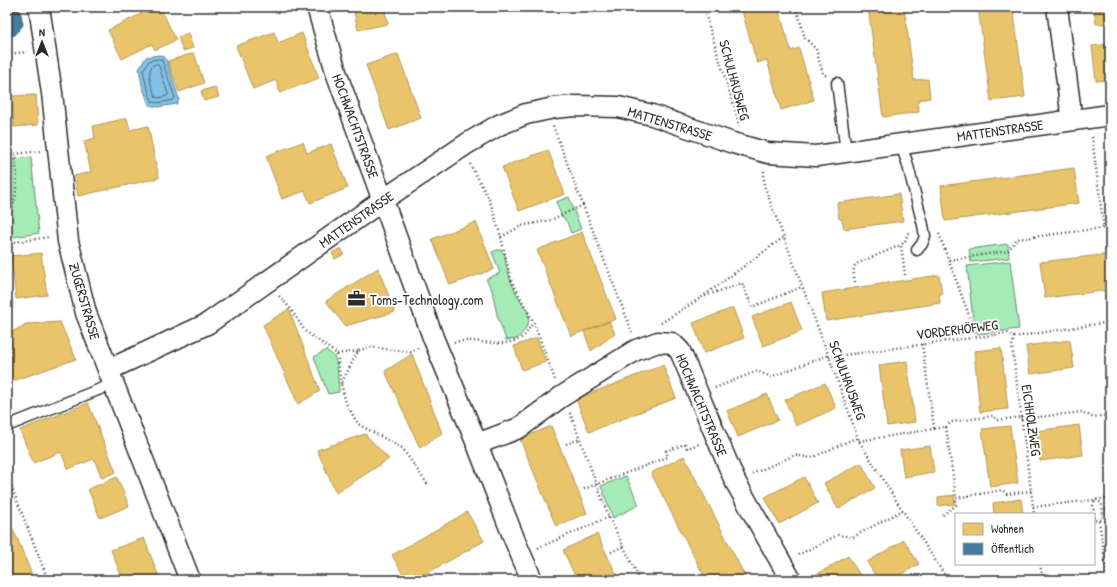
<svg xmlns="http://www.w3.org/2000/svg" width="1117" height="587" font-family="'Patrick Hand',sans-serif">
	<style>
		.green { fill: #a5ebb7; stroke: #688b71 }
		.water { fill: #84c1e4; stroke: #60859a }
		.homes { fill: #e9c46a; stroke: #b09657 }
		.public { fill: #457b9d; stroke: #3d637b }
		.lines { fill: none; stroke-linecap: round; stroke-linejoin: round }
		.shore { stroke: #4f6775; stroke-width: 1 }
		.service-casing { stroke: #2b2b2b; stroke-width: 13 }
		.minor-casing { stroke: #2b2b2b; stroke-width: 23 }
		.path { stroke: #2b2b2b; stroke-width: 2.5; stroke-dasharray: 1 3; stroke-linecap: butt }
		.service { stroke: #fff; stroke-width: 10 }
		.minor { stroke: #fff; stroke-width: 20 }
		.labels { text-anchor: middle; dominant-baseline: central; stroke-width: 4; stroke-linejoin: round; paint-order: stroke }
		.street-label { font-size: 14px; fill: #2b2b2b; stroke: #fff }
		.poi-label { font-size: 14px; fill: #2b2b2b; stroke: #fff; text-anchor: start }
	</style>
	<rect width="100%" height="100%" fill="#fff"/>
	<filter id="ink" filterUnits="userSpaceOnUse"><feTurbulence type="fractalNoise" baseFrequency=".025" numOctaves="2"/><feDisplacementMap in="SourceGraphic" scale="8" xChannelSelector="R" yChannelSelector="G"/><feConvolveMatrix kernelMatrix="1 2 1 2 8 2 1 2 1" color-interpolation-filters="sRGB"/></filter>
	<g filter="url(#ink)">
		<path class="green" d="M31,157l8,76 -32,5v-78z
			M569,197l12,32 -10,4 -4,-11 -6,-7 -5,-13z
			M1008,244l1,14 -38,4 -2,-13z
			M497,250h4l4,5 1,10 6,19 4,9 12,19 1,9 -4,9 -8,9 -11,1 -9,-25 -5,-25 -6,-11 14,-6 -8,-21z
			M1010,261l9,68 -41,5 -5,-15 -6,-53z
			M326,350l8,6 3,9 2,27 -11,2 -14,-37z
			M626,476l13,29 -26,13 -12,-32z"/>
		<path class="water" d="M159,55l5,1 3,5 12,38 -2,5 -19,3 -9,-2 -7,-20 -3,-16 7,-12z"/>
		<path class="homes" d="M145,7h15l16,33 -21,10 -3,-6 -30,15 -14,-29 33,-16 -1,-5z
			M353,7h31l4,17 -30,6z
			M756,7h22l13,44 8,-3 15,52 -33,10 -14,-50 -10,3 -15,-52z
			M868,7h36l10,73 14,-1 2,19 -12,2 1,12 -36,5z
			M978,7h35l12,90 -34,4z
			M1094,7h16v16l-14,1z
			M274,32l4,11 24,-10 17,45 -39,15 -4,-13 -23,9 -17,-43z
			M188,33l5,15 -10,3 -5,-14z
			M1110,44v36l-14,1 -4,-35z
			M194,53l10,30 -25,9 -11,-31z
			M398,54l23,64 -32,12 -23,-65z
			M215,87l4,10 -15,4 -3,-10z
			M36,95l2,30 -24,2 -2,-31z
			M127,118l3,12 18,-4 11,52 -81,18 -4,-20 17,-4 -7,-31 11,-3 -2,-12z
			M303,142l4,11 24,-9 17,44 -38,15 -5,-12 -23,8 -16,-43z
			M548,150l17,44 -46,17 -17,-44z
			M1074,168l5,35 -134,18 -4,-35z
			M899,194l4,27 -59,8 -2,-10h-3l-2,-16z
			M476,222l18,47 -44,16 -18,-46z
			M582,232l34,87 -45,17 -34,-86z
			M341,248l3,6 -9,5 -3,-6z
			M41,253l6,42 -31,4 -5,-43z
			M1110,254v36l-65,8 -5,-36z
			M378,268l17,44 -50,14 -19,-25z
			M939,275l3,19h-3l1,9 -114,18 -4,-28z
			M791,302l11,29 -39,15 -11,-29z
			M733,308l11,30 -40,15 -11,-30z
			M289,309l31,82 -22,13 -35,-79z
			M609,321l6,13 -24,17 -7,-20z
			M60,322l16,37 -66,23 -3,-10v-37l19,-11z
			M537,338l9,24 -24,8 -8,-24z
			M1070,340l4,28 -44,6 -4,-28z
			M1001,348l7,61 -28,3 -6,-61z
			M412,354l30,79 -22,15 -35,-77z
			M907,361l8,61 -28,4 -8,-61z
			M663,365l13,33 -87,34 -13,-33z
			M825,383l11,25 -40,18 -11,-26z
			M767,394l11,26 -40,17 -11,-26z
			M88,403l28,69 -14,6 -8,-19 -26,10 -7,-17 -28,11 -13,-33z
			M1079,425l4,30 -43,6 -4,-30z
			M551,426l36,87 -31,13 -36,-87z
			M1010,426l8,57 -28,4 -8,-58z
			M365,434l24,25 -53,34 -19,-43z
			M930,446l4,26 -30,5 -4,-27z
			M684,456l63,124h-41l-55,-107z
			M861,463l14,25 -37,21 -14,-26z
			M117,477l12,29 -29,12 -12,-29z
			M804,477l14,26 -39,21 -14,-27z
			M954,495l1,9 -17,2v-9z
			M1021,499l2,15h-29l-1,-11z
			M1105,508h5v29l-1,1z
			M467,512l17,29 -69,39h-9l-14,-25z
			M13,529l7,16 14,35h-27v-48z
			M597,534l22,46h-42l-14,-30z
			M144,538l16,42h-37l-12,-30z
			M904,540l15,24 -28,16h-13l-11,-18z
			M848,556l15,24h-51l-1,-2z"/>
		<path class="public" d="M7,7h10l4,7 2,11 -8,10 -8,1z"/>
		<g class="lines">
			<path class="shore" d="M159,59l3,1 1,3 12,35 -2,2 -15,3 -6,-2 -6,-17 -3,-14 6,-9z
				M157,64l2,2 9,28 -1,2 -9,2 -2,-1c-4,-10 -10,-22 -4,-31z"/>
			<defs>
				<path id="service" d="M837,83l9,69
					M901,145l6,17 16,63 2,11 -3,8 -5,6
					M7,426l106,-42"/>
				<path id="minor" d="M39,7l13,86 16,148 18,72 104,267
					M317,7l20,68 97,265 43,104 38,97 17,39
					M1057,7l15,113
					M108,370l99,-46 176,-124 85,-57 31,-18 27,-11 28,-6 21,-2 43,1 34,8 81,28 35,10 48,3 294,-41
					M477,444l42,-16 42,-31 75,-47 22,-8 14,1 8,8 55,130 56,99"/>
			</defs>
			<use href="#service" class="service-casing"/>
			<use href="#minor" class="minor-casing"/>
			<path class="path" d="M626,7l78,3
				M705,7l-1,3 33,106 2,10
				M796,7l9,31 11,11 7,25 4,2
				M7,54l21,-2
				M7,118l3,36
				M553,126l30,79 49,127
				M1092,137l14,109
				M7,155l33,-4
				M470,164l20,37 11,36 10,43 23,43 21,57
				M764,171v14l65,172 30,84 40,64 49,75
				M7,223l8,-24 2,-22 -2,-23
				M939,234l38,103
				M501,237l20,-11 30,-6 32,-15
				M7,243l43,-6
				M949,260l59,-9 9,-12 93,-12
				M905,275l-4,-30 4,-4 4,-10
				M855,282c-1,-6 -3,-12 1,-18l45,-19
				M279,296l11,12 15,23 32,23 4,30
				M705,296l37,-13 10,24 50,-20
				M661,323l41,-26 82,-60
				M973,326l18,-2
				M1014,337l-2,9 22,168
				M454,342c22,-5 49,9 70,-6 3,-3 6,-9 9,-13
				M922,344l12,84
				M418,348l-7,4 -42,-5 -11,4 -17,33 5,19 12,21 44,24 26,37
				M337,354l21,-3
				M829,357l179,-24 6,4 96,-15
				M715,388l42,-17 14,6 57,-22
				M570,413l39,104 31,63
				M1021,419l61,-7 10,5 18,-2
				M946,427l10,71 46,-8 5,4 24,-3
				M859,441l87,-14 5,-5 42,-6 5,4 23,-3
				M566,444l14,-5
				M752,474l43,-19 16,3 47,-21
				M7,475l41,105
				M584,489l84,-32 -2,-6 19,-7 2,4 12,-4
				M1033,507l77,-9
				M1094,514l-1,-8 3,-7 6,5 1,14 -4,3
				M943,515l13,-10v-7
				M1094,517v3l5,1
				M1099,521l9,59
				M538,548l71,-31
				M611,552l13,-6
				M798,555l40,-20 15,2 50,-27
				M1040,564l3,16"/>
			<use href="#service" class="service"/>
			<use href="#minor" class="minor"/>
		</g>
	</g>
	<defs>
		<symbol id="office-bare" viewBox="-9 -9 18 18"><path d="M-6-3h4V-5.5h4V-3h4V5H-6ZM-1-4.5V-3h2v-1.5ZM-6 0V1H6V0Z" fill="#2b2b2b" stroke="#fff" stroke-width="2.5" paint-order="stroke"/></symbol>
	</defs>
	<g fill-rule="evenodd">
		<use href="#office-bare" x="344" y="286" width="25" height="25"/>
	</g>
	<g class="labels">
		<g class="street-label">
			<text transform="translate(735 80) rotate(75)">SCHULHAUSWEG</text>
			<text transform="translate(670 123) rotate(17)">MATTENSTRASSE</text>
			<text transform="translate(356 126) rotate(70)">HOCHWACHTSTRASSE</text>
			<text transform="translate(1000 130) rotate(-8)">MATTENSTRASSE</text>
			<text transform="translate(356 219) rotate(-35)">MATTENSTRASSE</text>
			<text transform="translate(85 301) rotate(74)">ZUGERSTRASSE</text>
			<text transform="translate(957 329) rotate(-7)">VORDERHÖFWEG</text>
			<text transform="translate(848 380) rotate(70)">SCHULHAUSWEG</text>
			<text transform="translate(702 405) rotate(67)">HOCHWACHTSTRASSE</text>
			<text transform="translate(1032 420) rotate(82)">EICHHOLZWEG</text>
		</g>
		<g class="poi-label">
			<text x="370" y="299">Toms-Technology.com</text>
		</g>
	</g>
	<rect width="1117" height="587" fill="none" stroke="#fff" stroke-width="24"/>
	<rect x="12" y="12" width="1093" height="563" fill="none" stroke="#2b2b2b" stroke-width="1.5" filter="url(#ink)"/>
	<rect x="955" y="513" width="140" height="52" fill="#ffffff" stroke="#aaaaaa"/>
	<rect x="963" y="523" width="20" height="12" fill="#e9c46a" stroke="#aaaaaa"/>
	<text x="991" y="533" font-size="12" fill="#2b2b2b">Wohnen</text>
	<rect x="963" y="543" width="20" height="12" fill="#457b9d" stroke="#aaaaaa"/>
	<text x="991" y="553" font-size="12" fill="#2b2b2b">Öffentlich</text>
	<g transform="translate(42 42)" stroke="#ffffff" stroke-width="3" paint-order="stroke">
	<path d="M0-3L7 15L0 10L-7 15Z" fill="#2b2b2b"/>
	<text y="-6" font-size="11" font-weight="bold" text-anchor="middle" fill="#2b2b2b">N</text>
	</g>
</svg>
